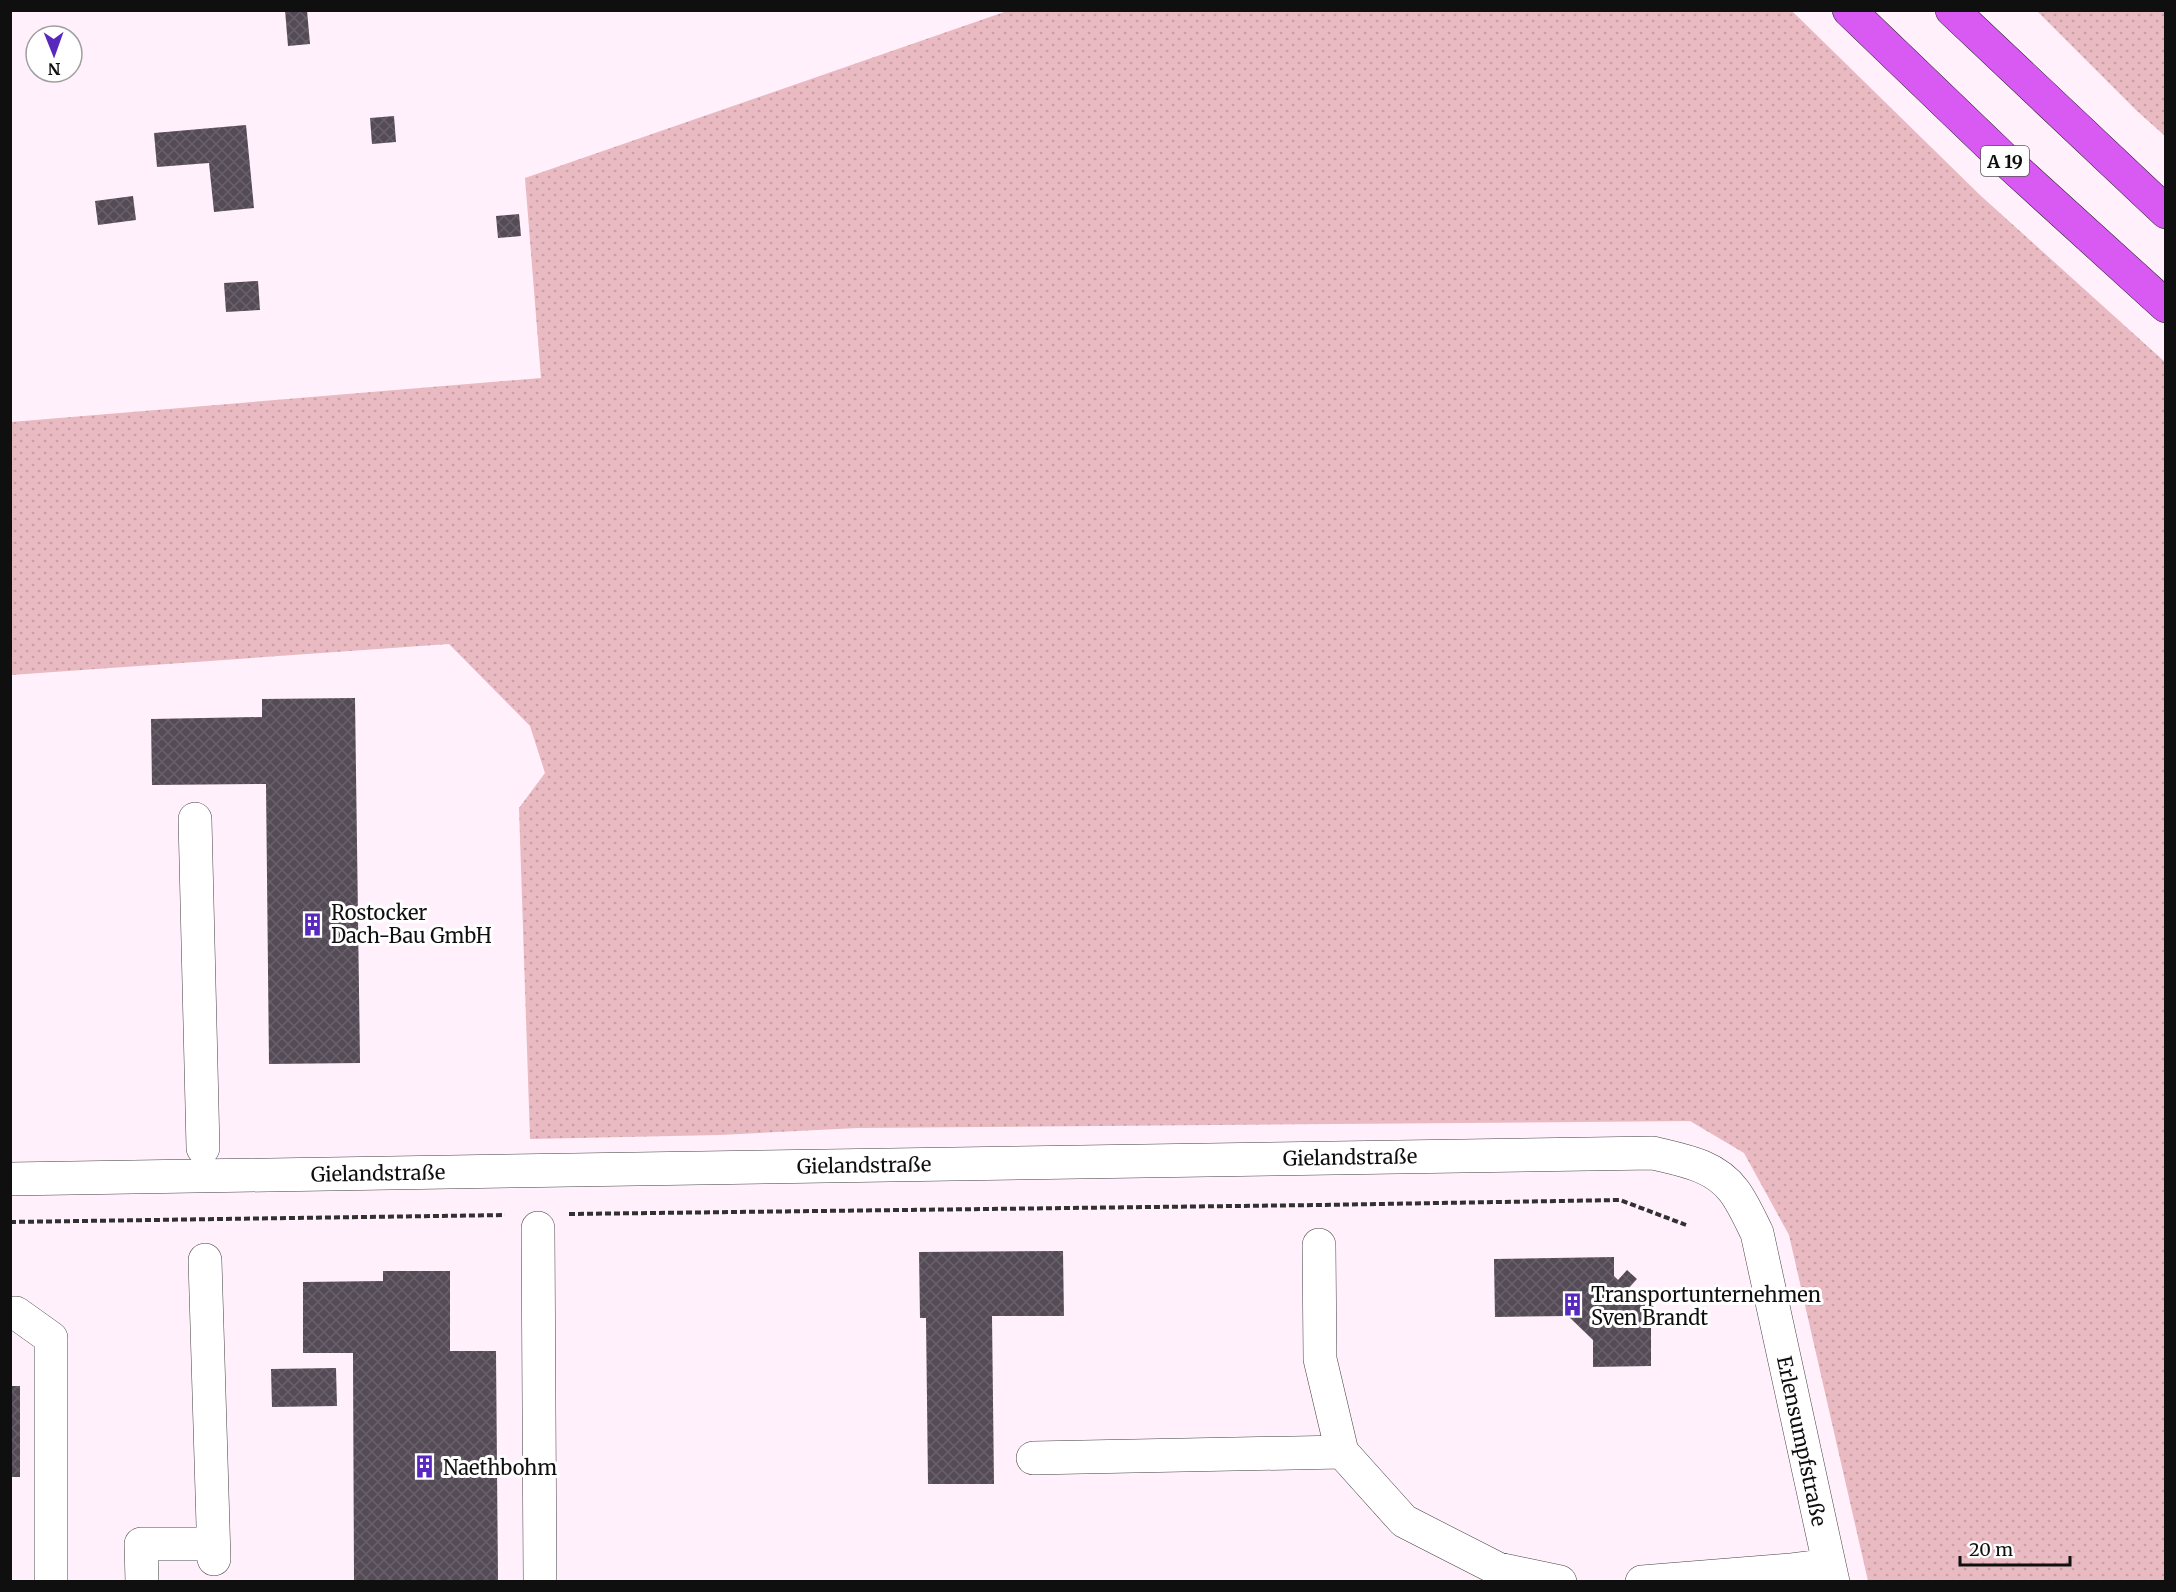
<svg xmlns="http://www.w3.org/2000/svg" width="2176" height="1592" font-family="Merriweather,serif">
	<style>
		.grass { fill: url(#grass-dots) }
		.building { fill: url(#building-cross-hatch) }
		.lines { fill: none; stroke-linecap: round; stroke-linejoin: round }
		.minor-casing { stroke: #424242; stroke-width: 34 }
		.highway-casing { stroke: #202020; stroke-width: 34 }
		.path { stroke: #313131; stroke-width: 4; stroke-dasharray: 6 3; stroke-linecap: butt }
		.minor { stroke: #fff; stroke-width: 33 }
		.highway { stroke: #d85af3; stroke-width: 33 }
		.labels { text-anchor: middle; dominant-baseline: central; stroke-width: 6; stroke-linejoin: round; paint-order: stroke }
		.shield { fill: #fff; stroke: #575757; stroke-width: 1.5 }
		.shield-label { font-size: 18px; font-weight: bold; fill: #0f0f0f }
		.poi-label { font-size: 20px; fill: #0f0f0f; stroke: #fff; text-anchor: start }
		.street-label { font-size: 20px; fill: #0f0f0f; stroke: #fff }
	</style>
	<defs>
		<pattern id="grass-dots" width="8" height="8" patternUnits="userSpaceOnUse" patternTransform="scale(1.5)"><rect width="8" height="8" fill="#e9bac1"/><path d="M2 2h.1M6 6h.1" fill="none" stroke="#c79fa5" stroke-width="1.8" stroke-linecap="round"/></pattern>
		<pattern id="building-cross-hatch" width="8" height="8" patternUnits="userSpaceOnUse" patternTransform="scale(1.5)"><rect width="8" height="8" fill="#544b57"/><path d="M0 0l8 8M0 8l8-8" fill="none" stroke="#68616a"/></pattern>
	</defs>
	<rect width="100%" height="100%" fill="#fff0fc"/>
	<path class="grass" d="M1010,10l782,1 189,185 184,166v1219h-297l-79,-346 -45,-82 -54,-32 -832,7 -138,7 -190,4 -11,-331 26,-35 -15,-47 -81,-82 -438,31v-253l530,-44 -16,-200z
		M2037,11h128v125l-28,-25z"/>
	<path class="building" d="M285,10h22l3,34 -22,2z
		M394,116l2,26 -24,2 -2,-26z
		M246,125l8,83 -40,4 -5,-49 -52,4 -3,-34z
		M133,196l3,24 -38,5 -3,-24z
		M519,214l2,22 -23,2 -2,-22z
		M258,281l2,29 -34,2 -2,-29z
		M355,698l5,365 -91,1 -3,-280 -114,1 -1,-66 111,-2v-18z
		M1063,1251l1,65h-72l2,168h-66l-2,-166h-6l-1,-66z
		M1614,1257v19l4,4 9,-10 10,9 -9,10 4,5 19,-1v73l-58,1v-27l-25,-24 -73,1 -1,-58z
		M383,1271h67v80h46l2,231h-144l-1,-229h-50v-71l80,-1z
		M336,1368l1,38 -65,1 -1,-38z
		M10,1386h10v91h-10z"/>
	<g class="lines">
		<defs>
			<path id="minor" d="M195,819l8,329
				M10,1179l1643,-26c29,7 62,12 81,38 9,12 16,28 23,42l76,349
				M538,1228l2,354
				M1319,1245l1,114 22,93 62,69 94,48 62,13
				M205,1260l9,299
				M10,1313h6l35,25v244
				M1033,1458l309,-6
				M142,1582l-1,-38h72
				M1642,1582l148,-12 39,-5"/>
			<path id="highway" d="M1849,10l152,146 165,150
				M1952,10l214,202"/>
		</defs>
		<use href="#minor" class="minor-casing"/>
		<use href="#highway" class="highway-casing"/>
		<path class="path" d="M569,1214l749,-9 302,-5 66,25
			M10,1222l495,-7"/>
		<use href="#minor" class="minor"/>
		<use href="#highway" class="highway"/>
	</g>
	<defs>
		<symbol id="building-bare" viewBox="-9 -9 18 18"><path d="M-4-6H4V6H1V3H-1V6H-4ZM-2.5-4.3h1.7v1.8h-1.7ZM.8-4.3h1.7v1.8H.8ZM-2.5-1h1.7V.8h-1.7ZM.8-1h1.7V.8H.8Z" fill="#5827be" stroke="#fff" stroke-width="2.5" paint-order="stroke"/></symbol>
	</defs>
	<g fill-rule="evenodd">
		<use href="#building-bare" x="296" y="908" width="33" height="33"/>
		<use href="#building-bare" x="1556" y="1288" width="33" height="33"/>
		<use href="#building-bare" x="408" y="1450" width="33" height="33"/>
	</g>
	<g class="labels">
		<rect class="shield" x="1981" y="146" width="48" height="30" rx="4.5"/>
		<g class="shield-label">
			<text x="2005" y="161">A 19</text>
		</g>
		<g class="poi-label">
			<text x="331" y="912">Rostocker<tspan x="331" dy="23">Dach-Bau GmbH</tspan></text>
			<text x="1591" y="1294">Transportunternehmen<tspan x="1591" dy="23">Sven Brandt</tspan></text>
			<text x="443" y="1467">Naethbohm</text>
		</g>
		<g class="street-label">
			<text transform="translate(1350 1157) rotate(-1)">Gielandstraße</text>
			<text transform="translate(864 1165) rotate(-1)">Gielandstraße</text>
			<text transform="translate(378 1173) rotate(-1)">Gielandstraße</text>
			<text transform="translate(1802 1441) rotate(78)">Erlensumpfstraße</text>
		</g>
	</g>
	<rect width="2176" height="1592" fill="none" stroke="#0f0f0f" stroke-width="24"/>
	<g transform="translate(54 54) rotate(179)"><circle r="28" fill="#ffffff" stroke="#9f9f9f" stroke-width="1.5"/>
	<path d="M0-4.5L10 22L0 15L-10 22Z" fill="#5827be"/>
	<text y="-9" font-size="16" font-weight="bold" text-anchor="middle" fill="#0f0f0f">N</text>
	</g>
	<path d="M1960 1556v9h110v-9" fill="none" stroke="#0f0f0f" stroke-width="3"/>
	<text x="1969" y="1556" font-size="18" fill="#0f0f0f" stroke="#ffffff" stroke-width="4.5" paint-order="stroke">20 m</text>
</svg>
